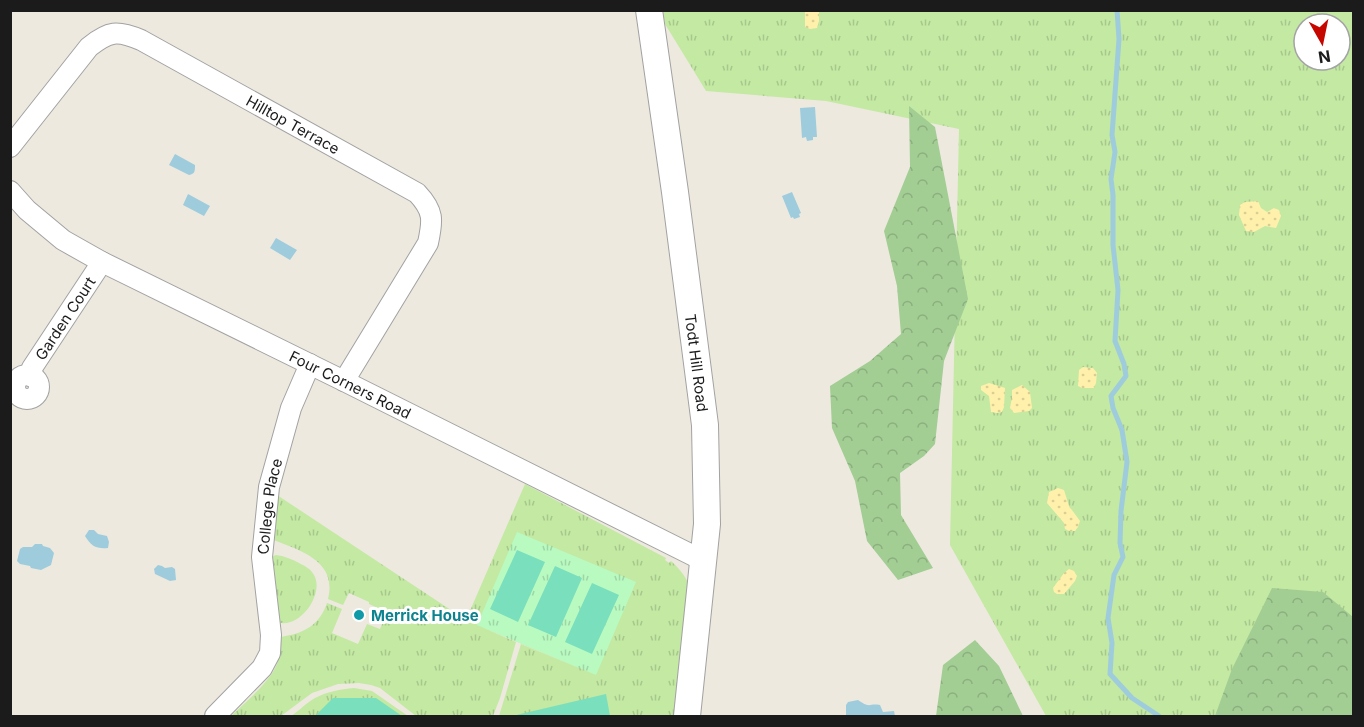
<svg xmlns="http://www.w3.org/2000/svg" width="1364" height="727" font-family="Inter,sans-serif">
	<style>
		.grass { fill: url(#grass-tufts); fill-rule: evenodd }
		.forest { fill: url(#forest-crowns) }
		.sand { fill: url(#sand-dots) }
		.park { fill: url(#park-tufts) }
		.pitch { fill: #7adfbc }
		.water { fill: #9eccdc }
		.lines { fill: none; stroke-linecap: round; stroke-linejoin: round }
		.stream { stroke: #9eccdc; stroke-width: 5 }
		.minor-casing { stroke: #a2a2a2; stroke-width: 22 }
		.tertiary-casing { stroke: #a2a2a2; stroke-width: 28 }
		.minor { stroke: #fff; stroke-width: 20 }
		.tertiary { stroke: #fff; stroke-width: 26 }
		.culture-dot { fill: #0f9aa8; stroke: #fff; stroke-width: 2 }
		.labels { text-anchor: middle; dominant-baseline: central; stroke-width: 6; stroke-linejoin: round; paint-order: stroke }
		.street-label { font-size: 15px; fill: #1b1b1b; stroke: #fff }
		.culture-label { font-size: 15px; font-weight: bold; fill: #0d838f; stroke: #fff; text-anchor: start }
	</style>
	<defs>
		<pattern id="grass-tufts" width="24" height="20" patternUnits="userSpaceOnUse" patternTransform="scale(1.5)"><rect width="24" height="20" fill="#c3e9a3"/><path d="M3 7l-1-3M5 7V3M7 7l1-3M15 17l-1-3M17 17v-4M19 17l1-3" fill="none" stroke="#a7c78c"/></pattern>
		<pattern id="forest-crowns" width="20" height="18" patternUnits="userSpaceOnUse" patternTransform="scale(1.5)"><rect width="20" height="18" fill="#a2cd93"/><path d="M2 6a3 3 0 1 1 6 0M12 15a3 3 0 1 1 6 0" fill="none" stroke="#8baf7e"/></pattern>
		<pattern id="sand-dots" width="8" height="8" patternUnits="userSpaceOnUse" patternTransform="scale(1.5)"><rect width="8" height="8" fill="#fff1ab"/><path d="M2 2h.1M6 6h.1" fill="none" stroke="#dace93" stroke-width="1.8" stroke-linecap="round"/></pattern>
		<pattern id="park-tufts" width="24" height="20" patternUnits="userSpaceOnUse" patternTransform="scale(1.5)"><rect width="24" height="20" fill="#b9fac1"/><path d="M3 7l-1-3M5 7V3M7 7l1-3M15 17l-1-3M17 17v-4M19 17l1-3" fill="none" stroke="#9ed6a5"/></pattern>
	</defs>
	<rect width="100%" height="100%" fill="#ede9df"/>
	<path class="grass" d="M663,11h690v705h-307l-96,-171 9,-416 -133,-28 -120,-10 -41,-67zM1304,24h36v36h-36z
		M525,484l141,74 -1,2 4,3 2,-2c8,7 13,14 18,23l-13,132h-177l22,-72 75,31 -119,-50 39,17 -16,56 -7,18h-77l-36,-28 -9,-3 -12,-2 -21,1 -26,9 -31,23h-50c14,-13 42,-37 47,-55 2,-8 1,-16 1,-24 24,-3 40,-11 48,-34l15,6 -10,24 26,11 9,-20 13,5 7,-17 -18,-8v-2l-20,-9 -6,12 -15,-6c10,-40 -31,-49 -59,-61l5,-45 192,127z
		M276,555c8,1 16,4 23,8 6,3 12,6 15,12 11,19 -15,55 -37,47l-6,-65z
		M354,688l18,3 36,25h-117c8,-5 15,-13 24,-18 11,-6 26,-9 39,-10z"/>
	<path class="forest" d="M909,106l26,21 33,172 -24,62 -9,83 -11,12 -24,17 1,42 32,53 -35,12 -31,-39 -12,-60 -23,-53 -2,-42 40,-25 31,-27 -4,-48 -13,-55 26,-64z
		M1272,588l51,4 30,25v99h-138l17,-47z
		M975,640l24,26 24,50h-87l7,-51z"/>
	<path class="sand" d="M805,11h14v10l-2,7 -7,1 -5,-2z
		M1258,201l3,7 6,4 7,-4 5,2 2,6 -5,12 -11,-2 -11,6 -8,-1 -7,-16 1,-10 5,-3z
		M1083,367l10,1 4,5 -1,10 -2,5h-12l-4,-2 1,-16z
		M989,383l16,5 -1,19 -2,5 -5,1 -6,-1 -2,-16 -8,-6v-4z
		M1022,385l8,7 2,16 -3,3 -15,2 -4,-5 2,-11v-7z
		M1058,488l6,2 5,16 11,15 -2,6 -3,4h-6l-4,-2 -1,-6 -17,-20 2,-11z
		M1069,569l5,2 3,5 -2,5 -11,13h-7l-3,-2 -1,-4 11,-15z"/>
	<path class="park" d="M517,532l119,50 -40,93 -119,-50z"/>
	<path class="pitch" d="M517,550l28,12 -27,60 -28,-13z
		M555,566l27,12 -26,59 -28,-12z
		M592,583l27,12 -27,59 -27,-12z
		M606,694l4,22h-98z
		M333,698h43l26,18h-87z"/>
	<path class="water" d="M815,107l2,30h-4v3l-6,1 -1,-4 -4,1 -2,-30z
		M175,154l20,11c0,6 0,9 -6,10l-20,-10z
		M792,192l9,21 -2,1 1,3 -6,2 -1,-2 -2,1 -9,-22z
		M188,194l22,12 -6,10 -21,-11z
		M276,238l21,12 -7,10 -20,-12z
		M89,530h5l4,4 9,2 2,6 -1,6c-12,1 -17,-2 -23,-12z
		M35,544h7l1,2 7,2 4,5 -3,12 -10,5 -10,-2 -1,-2 -10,-2 -3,-3 3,-12 3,-2h9z
		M158,565l4,1 3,2 7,-1 3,2 1,11 -6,1 -15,-7 -1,-5z
		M858,700c13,9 10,3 22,5l3,7 11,-1 1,5h-49v-11l2,-3z"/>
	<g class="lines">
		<path class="stream" d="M1117,10l2,29 -7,96 3,17 -4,27 2,16v50l5,45 -3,51 9,23 2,12 -15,20 2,12 9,22 5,32 -6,49 -1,32 3,14 -9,18 -6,43 4,25 -2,31 22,24 27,18"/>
		<defs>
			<g id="minor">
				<path id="s1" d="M10,147l79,-100c20,-16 28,-17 52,-7l276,153c17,18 16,27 11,50l-84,138"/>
				<path id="s2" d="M10,191l17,19 36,30 39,22 242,119 360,180"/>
				<circle cx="27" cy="387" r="12"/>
				<path id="s3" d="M30,376l2,-8 70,-106"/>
				<path id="s4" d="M215,716l47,-48 8,-15 1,-18 -9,-78 7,-70 22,-79 19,-44"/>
			</g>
			<g id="tertiary">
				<path id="s5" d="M649,10l26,182 30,233 2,99 -20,192"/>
			</g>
		</defs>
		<use href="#minor" class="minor-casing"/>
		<use href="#tertiary" class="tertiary-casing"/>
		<use href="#minor" class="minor"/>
		<use href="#tertiary" class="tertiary"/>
	</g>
	<circle class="culture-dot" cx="359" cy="615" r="6"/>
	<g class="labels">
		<g class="street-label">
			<text stroke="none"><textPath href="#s1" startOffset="358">Hilltop Terrace</textPath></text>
			<text stroke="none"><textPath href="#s3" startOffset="68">Garden Court</textPath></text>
			<text stroke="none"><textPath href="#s5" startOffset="356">Todt Hill Road</textPath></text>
			<text stroke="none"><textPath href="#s2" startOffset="394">Four Corners Road</textPath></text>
			<text stroke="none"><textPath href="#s4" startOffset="232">College Place</textPath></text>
		</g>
		<g class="culture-label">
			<text x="371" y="615">Merrick House</text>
		</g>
	</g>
	<rect width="1364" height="727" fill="none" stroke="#1b1b1b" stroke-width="24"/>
	<g transform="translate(1322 42) rotate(171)"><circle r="28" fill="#ffffff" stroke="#a4a4a4" stroke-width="1.5"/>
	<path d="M0-4.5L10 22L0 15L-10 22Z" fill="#c50700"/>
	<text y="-9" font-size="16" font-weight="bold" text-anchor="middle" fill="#1b1b1b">N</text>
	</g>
</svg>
